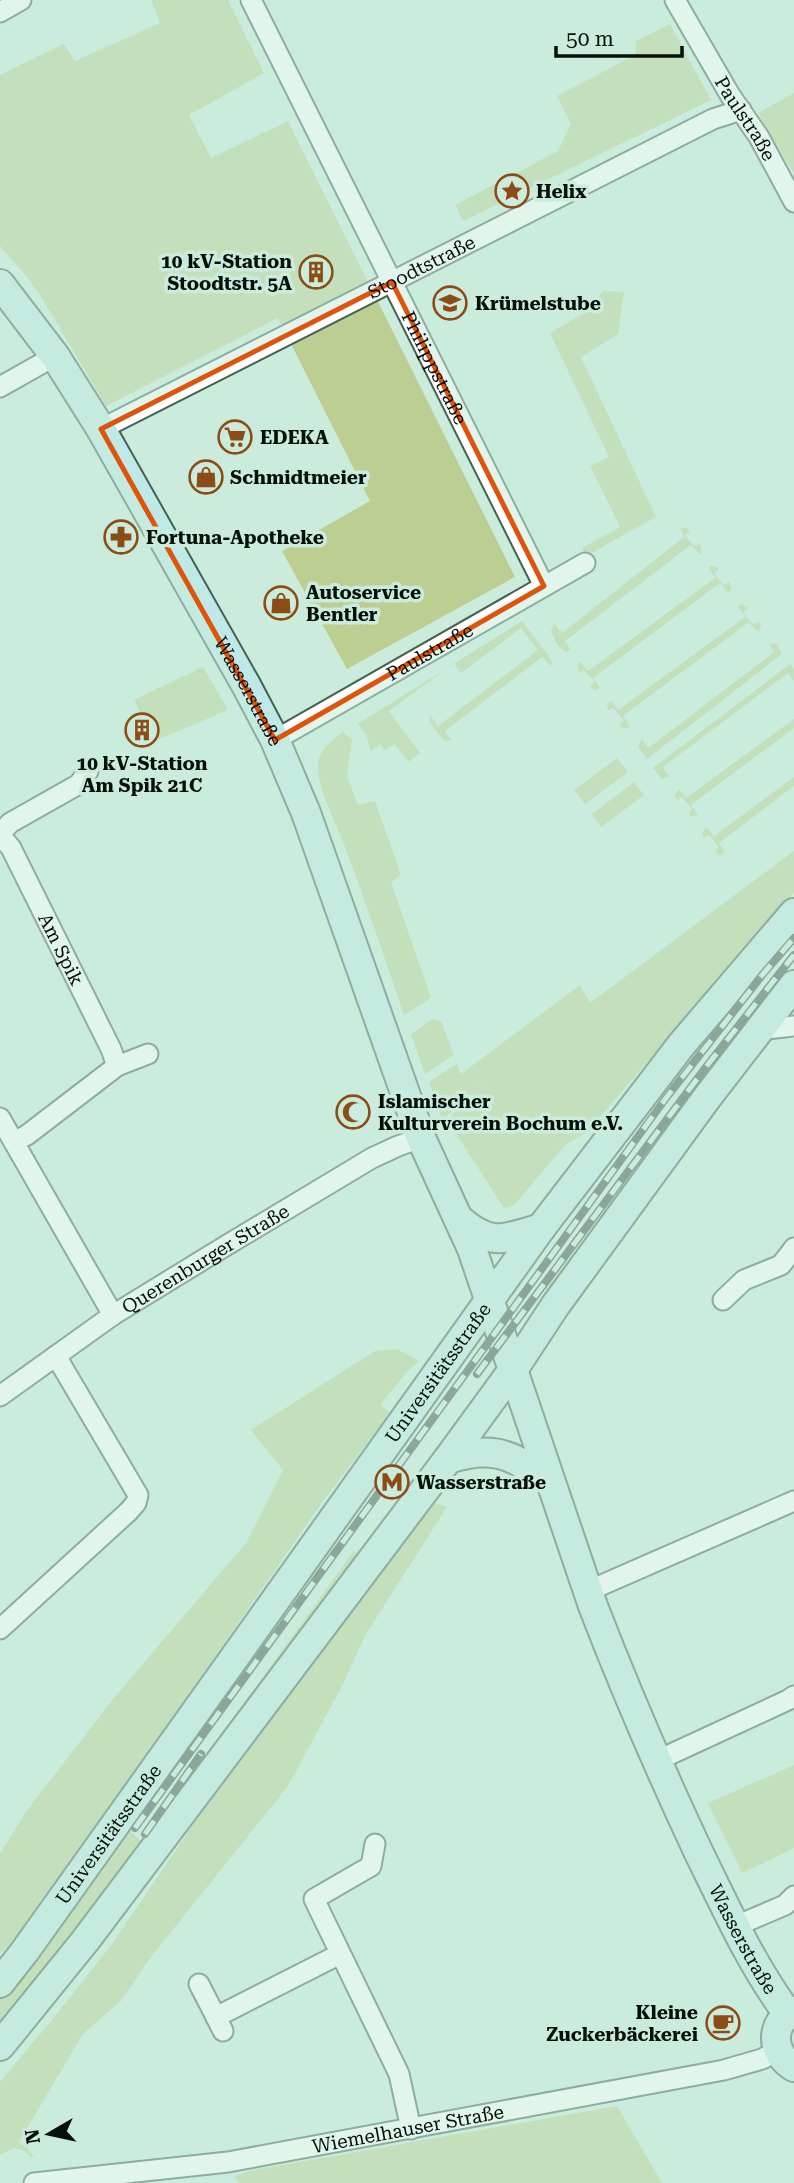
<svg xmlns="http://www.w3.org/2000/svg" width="794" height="2183" font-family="'Roboto Serif',serif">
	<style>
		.green { fill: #bcce92 }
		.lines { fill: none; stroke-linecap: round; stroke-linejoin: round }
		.street-casing { stroke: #446154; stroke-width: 23 }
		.secondary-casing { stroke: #446154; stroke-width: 32 }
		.street { stroke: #fff; stroke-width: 19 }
		.secondary { stroke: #bfe9e6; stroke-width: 28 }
		.rail-casing { stroke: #40524a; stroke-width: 8 }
		.rail { stroke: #cbecdd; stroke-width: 5; stroke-dasharray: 16; stroke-linecap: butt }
		.marked { fill: none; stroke: #dd550c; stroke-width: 5; stroke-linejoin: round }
		.labels { text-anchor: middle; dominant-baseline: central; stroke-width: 7; stroke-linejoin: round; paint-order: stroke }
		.street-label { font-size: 19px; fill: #05100b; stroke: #cbecdd }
		.poi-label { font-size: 19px; font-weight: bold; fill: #05100b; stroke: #cbecdd; text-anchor: start }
	</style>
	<rect width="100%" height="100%" fill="#cbecdd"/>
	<path class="green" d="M151,0h77l36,73 -75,42 22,43 77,-37 227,456 -168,92 -65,-118 88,-50 -92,-183 -172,88 -64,-108 -14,-20 -28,-32v-171l64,-31 11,17 85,-38z
		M670,24l41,76 -248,121 -8,-16 103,-54 13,-27 -14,-28 78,-41 1,-14z
		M794,93v81l-36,-61z
		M603,291l21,1 -6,42 -37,23 75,160 -70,39 -4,-8 38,-21 -30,-61 19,-9 -59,-124 39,-23z
		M686,527l4,4 -5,5 9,10 5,-2 2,2v7l-2,1 -8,-9 -126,96 6,9 -5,2 -8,-6 -7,-15 3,-8 8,10 122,-96 -4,-8z
		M712,565l7,3 -5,6 10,11 5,-3 3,6 -2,3 -2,1 -8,-9 -127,95 7,10 -6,2 -4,-4 5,-4 -11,-12 -5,3 -2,-8 4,-3 7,9 127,-93 -6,-10z
		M741,604l7,3 -5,6 10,11 6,-3 2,5 -1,4 -3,1 -8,-9 -126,94 7,11 -7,2 -4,-4 5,-4 -11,-13 -5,3 -1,-7 4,-3 7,9 127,-93 -7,-10z
		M522,621l31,41 -2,4 -9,-9 -97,74 6,9 -7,1 -15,-20 1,-6 8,11 100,-76 -17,-22 -60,45 -7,-10 -65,48 31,42 -12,9 -13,-18 -10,6 -5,-6 -9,7 -5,-16 -8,-11z
		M772,643l5,1 5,10 -135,105 -9,-12 4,-8 6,9 3,-2 123,-94 -5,-8z
		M790,664l4,5v12l-6,-8 -125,94 6,10 -7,2 -9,-11z
		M203,667l25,43 -73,31 -21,-41z
		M794,719v9l-103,77 7,10 -7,2 -3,-4 4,-4 -10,-12 -5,3 -3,-4 5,-7 7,9z
		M343,732l9,7 -5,37 11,29 17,-4 26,74 -10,7 40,116 -27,17c-19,-56 -38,-112 -59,-168 -7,-20 -29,-62 -27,-82 1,-16 14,-24 25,-33z
		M617,758l11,14 -43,32 -11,-14z
		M794,777v9l-75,57 6,10 -7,2 -3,-4 4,-4 -10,-12 -5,3 -2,-4 4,-7 8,9z
		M634,782l10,13 -43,32 -9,-13z
		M794,851v42l-208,240 -20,11 -51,60 -11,4 -49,-76 -3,-17 31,-30 -41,35 -13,-38 28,-18 4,10 119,-89 10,18z
		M432,1019l9,2 13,34 -29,19 -14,-40z
		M665,1131l2,2 -116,161 -5,-5z
		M397,1349l22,12 -13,12 -26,32 10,8 -64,84 -300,431 -26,26v-100l25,-41 88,-114 133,-156 37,-73 -32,-40 124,-79z
		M428,1500l19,7 -81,127 -25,54 -53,98 -137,171 -30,44 -38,33 -64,108 8,6 8,11 -11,-8 -9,-3 -15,7v-73l52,-62 60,-76 186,-274z
		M333,1536l6,4 -212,289 16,13 211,-291 4,3 -62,87 -296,390v-34l43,-55z
		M794,1765v83l-52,25 -34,-70z
		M617,2106l45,77h-423l-5,-7 20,-6z"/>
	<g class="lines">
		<defs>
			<g id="street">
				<path id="s1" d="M251,0l293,586"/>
				<path id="s2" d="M675,0l55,95 29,42 35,65"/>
				<path d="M0,12l21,-12"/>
				<path d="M0,387l55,-31"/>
				<path id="s3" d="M101,429l612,-310 28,-9"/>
				<path id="s4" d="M275,740l310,-177"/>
				<path d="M0,834l10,-11 69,-39 9,-13"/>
				<path id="s5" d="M0,835l11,13 100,201 6,17 -90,69 -13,7"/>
				<path d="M758,1030l36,-4"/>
				<path d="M117,1066l31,-12"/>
				<path d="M0,1118l113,197"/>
				<path d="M723,1300l21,-20 37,-15 13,-17"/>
				<path id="s6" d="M0,1396l113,-81 114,-70 145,-87 26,-12 23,-8"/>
				<path d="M588,1591l206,-90"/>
				<path d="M0,1629l128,-117 8,-9 2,-8 -82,-139"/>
				<path d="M656,1761l132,-61 6,-4"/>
				<path d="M375,1844l-4,22 -57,33 85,175 12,55"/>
				<path d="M736,1926l49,-21 9,-9"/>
				<path d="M199,1984l17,33"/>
				<path d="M223,2031l-7,-14 124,-63"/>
				<path id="s7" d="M34,2183l194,-21 496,-92 38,-11 15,-8"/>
			</g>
			<g id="secondary">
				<path id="s8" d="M0,284l55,72 46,73 145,256 29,55 31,73 115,325 51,111 121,357c32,83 67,164 105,245 27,55 53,113 90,163"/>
				<path d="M460,1220c31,27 45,19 81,8"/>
				<path d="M448,1459c31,-10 56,-10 82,10"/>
				<path id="s9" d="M0,1983l25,-32 516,-723 141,-184 112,-131"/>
				<path d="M794,2011c-25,12 -23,43 0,56"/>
				<path d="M0,2046l85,-105 363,-482 65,-89 42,-64 151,-207 88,-114"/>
			</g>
		</defs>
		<use href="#street" class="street-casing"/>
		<use href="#secondary" class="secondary-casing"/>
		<use href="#street" class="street"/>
		<use href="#secondary" class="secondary"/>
		<defs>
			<path id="rail" d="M477,1374l229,-307 88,-112
				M135,1828l531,-730 97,-124 31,-36
				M145,1834l56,-80"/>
		</defs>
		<use href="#rail" class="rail-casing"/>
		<use href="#rail" class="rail"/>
	</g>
	<path d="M0 0H794V2183H0ZM392,282l152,304 -269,154 -174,-311z" fill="#cbecdd" fill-opacity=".55" fill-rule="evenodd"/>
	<path class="marked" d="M392,282l152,304 -269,154 -174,-311z"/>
	<defs>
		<symbol id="sight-ring" viewBox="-11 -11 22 22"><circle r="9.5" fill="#cbecdd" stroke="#8c4c16" stroke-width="1.5"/><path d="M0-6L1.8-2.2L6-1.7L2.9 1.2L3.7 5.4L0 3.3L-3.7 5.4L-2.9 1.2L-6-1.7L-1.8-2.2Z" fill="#8c4c16"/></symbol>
		<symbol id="building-ring" viewBox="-11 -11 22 22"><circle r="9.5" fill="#cbecdd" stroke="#8c4c16" stroke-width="1.5"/><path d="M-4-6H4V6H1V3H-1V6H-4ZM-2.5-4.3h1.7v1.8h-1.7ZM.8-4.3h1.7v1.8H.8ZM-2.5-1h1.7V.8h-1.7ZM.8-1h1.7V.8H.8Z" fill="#8c4c16"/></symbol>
		<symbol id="school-ring" viewBox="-11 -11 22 22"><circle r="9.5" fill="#cbecdd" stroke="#8c4c16" stroke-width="1.5"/><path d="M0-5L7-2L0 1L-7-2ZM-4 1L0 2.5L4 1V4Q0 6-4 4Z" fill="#8c4c16"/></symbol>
		<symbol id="supermarket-ring" viewBox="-11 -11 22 22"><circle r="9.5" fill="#cbecdd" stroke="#8c4c16" stroke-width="1.5"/><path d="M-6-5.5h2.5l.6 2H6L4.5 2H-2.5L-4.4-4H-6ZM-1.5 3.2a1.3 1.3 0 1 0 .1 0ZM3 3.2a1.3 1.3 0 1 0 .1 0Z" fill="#8c4c16"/></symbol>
		<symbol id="shop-ring" viewBox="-11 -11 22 22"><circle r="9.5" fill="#cbecdd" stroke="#8c4c16" stroke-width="1.5"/><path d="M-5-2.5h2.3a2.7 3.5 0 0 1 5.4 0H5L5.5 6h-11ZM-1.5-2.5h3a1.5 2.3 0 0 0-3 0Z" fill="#8c4c16"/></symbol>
		<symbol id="pharmacy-ring" viewBox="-11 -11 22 22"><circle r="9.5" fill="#cbecdd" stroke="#8c4c16" stroke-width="1.5"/><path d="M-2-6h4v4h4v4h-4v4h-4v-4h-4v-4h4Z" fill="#8c4c16"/></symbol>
		<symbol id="mosque-ring" viewBox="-11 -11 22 22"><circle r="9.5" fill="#cbecdd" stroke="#8c4c16" stroke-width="1.5"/><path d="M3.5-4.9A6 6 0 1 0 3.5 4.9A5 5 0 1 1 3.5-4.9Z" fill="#8c4c16"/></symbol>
		<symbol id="metro-ring" viewBox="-11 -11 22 22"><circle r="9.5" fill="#cbecdd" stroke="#8c4c16" stroke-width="1.5"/><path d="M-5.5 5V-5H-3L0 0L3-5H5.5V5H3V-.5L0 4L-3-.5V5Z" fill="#8c4c16"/></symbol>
		<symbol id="cafe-ring" viewBox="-11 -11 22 22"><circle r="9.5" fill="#cbecdd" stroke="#8c4c16" stroke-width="1.5"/><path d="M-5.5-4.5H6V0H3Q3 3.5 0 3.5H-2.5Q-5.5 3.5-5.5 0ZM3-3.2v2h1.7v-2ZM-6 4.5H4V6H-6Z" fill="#8c4c16"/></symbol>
	</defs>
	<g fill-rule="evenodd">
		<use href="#sight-ring" x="493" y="172" width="38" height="38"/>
		<use href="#building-ring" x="297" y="253" width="38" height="38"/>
		<use href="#school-ring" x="431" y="284" width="38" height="38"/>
		<use href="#supermarket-ring" x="216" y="418" width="38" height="38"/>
		<use href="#shop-ring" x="187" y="458" width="38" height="38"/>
		<use href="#pharmacy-ring" x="102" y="518" width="38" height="38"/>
		<use href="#shop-ring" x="262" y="584" width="38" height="38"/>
		<use href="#building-ring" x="123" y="711" width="38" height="38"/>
		<use href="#mosque-ring" x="334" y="1093" width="38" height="38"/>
		<use href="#metro-ring" x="373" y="1463" width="38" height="38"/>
		<use href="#cafe-ring" x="704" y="2004" width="38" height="38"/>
	</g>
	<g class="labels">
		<g class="street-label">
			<text stroke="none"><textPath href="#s2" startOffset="138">Paulstraße</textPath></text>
			<text stroke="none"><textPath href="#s3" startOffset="359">Stoodtstraße</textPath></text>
			<text stroke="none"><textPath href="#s1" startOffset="411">Philippstraße</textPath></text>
			<text stroke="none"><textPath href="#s4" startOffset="178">Paulstraße</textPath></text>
			<text stroke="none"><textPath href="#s8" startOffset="478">Wasserstraße</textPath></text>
			<text stroke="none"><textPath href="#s5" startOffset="130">Am Spik</textPath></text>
			<text stroke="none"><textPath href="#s6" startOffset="247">Querenburger Straße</textPath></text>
			<text stroke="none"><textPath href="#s9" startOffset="751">Universitätsstraße</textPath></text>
			<text stroke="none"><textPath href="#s9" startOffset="184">Universitätsstraße</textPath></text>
			<text stroke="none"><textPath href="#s8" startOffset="1822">Wasserstraße</textPath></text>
			<text stroke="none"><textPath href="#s7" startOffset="378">Wiemelhauser Straße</textPath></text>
		</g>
		<g class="poi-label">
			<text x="536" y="191">Helix</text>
			<text x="292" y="261" text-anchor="end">10 kV-Station<tspan x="292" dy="22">Stoodtstr. 5A</tspan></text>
			<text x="475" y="303">Krümelstube</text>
			<text x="260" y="437">EDEKA</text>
			<text x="230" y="477">Schmidtmeier</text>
			<text x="146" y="537">Fortuna-Apotheke</text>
			<text x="306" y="592">Autoservice<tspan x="306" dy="22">Bentler</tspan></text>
			<text x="142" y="763" text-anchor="middle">10 kV-Station<tspan x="142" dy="22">Am Spik 21C</tspan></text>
			<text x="378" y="1101">Islamischer<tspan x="378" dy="22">Kulturverein Bochum e.V.</tspan></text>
			<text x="416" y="1482">Wasserstraße</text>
			<text x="698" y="2012" text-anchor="end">Kleine<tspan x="698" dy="22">Zuckerbäckerei</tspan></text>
		</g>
	</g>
	<g transform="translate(49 2134) rotate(261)" stroke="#cbecdd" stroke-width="5" paint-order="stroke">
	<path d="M0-5L12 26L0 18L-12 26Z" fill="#05100b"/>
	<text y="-10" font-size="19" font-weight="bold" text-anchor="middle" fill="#05100b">N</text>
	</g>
	<path d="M556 46v10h126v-10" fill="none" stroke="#05100b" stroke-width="3.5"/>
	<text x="566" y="46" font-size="21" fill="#05100b" stroke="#cbecdd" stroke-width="5" paint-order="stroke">50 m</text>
</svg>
